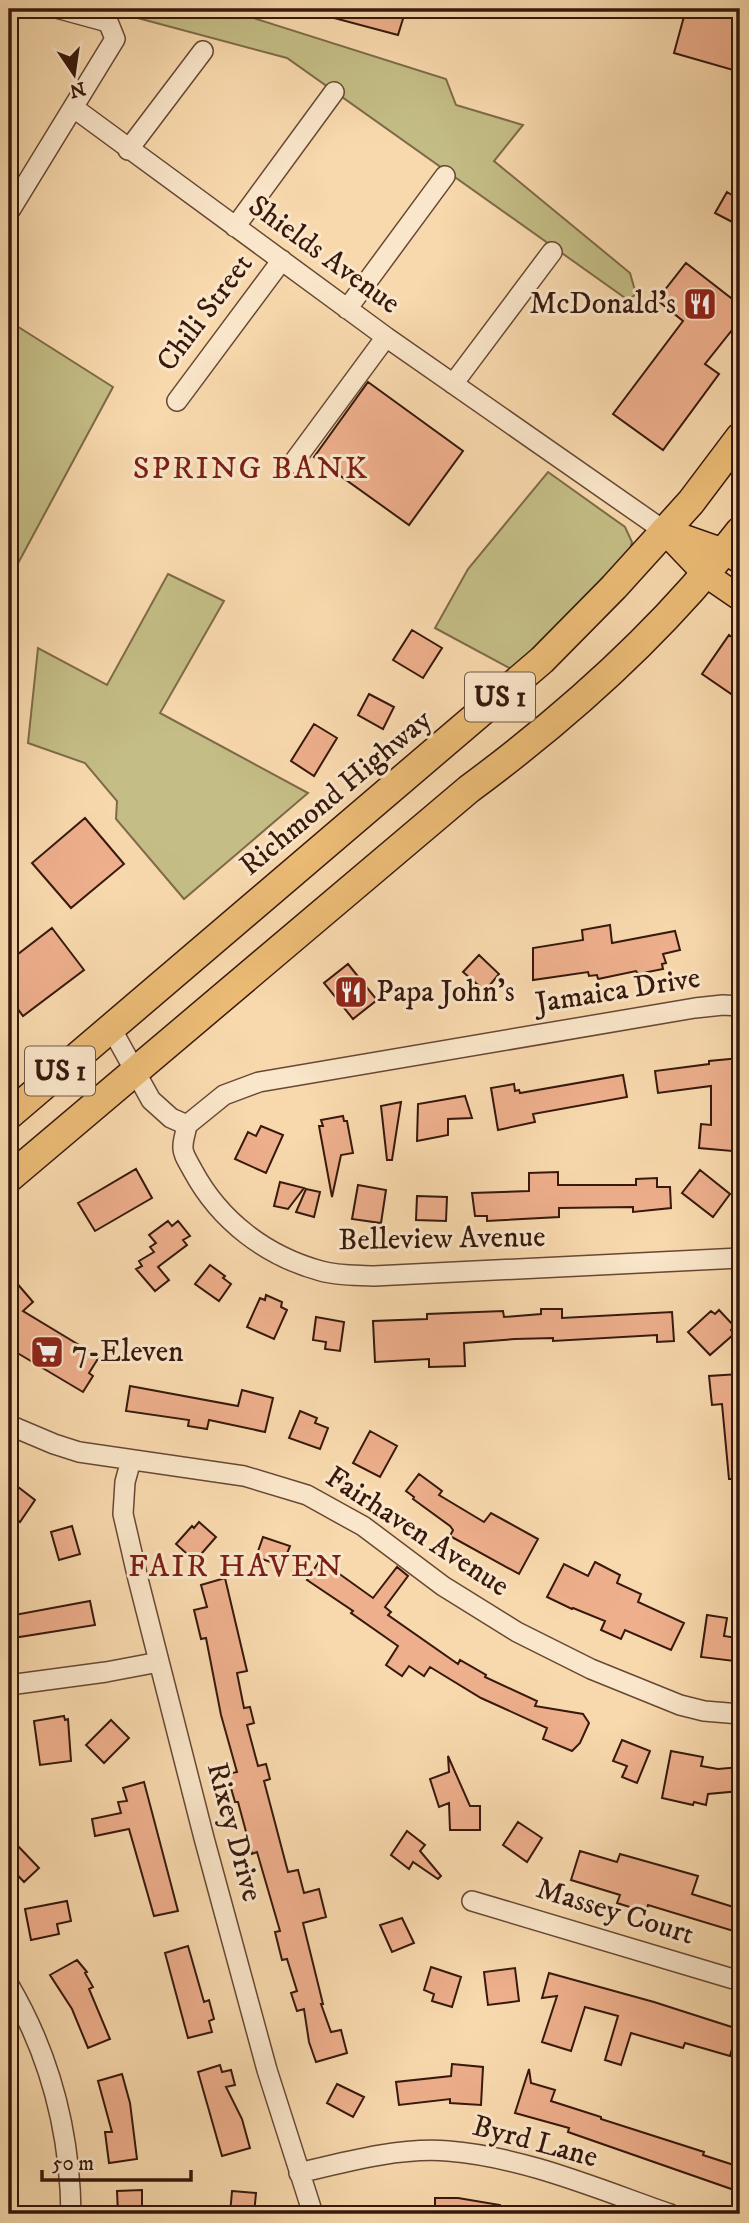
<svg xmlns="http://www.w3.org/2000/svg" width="749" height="2223" font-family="'IM FELL DW Pica',serif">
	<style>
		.green { fill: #c4bd85; stroke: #7e6a48; stroke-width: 2 }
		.building { fill: #eeaf8c; stroke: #37180c; stroke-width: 2 }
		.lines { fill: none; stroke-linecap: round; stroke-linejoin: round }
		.minor-casing { stroke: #674834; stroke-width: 22 }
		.major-casing { stroke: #37180c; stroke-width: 27 }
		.highway-casing { stroke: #37180c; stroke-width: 31 }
		.minor { stroke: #fae6ca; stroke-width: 19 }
		.major { stroke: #ecbc76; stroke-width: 24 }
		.highway { stroke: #ecbc76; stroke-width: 28 }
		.labels { text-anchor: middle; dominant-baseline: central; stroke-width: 6; stroke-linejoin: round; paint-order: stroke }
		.shield { fill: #fae6ca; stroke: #725645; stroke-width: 2 }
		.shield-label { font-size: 28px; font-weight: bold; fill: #37180c }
		.street-label { font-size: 30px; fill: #37180c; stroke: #fae6ca }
		.poi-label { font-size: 30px; fill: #37180c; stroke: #fae6ca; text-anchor: start }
		.neighbourhood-label { font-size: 32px; letter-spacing: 2px; fill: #7a1f14; stroke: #fae6ca }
	</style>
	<rect width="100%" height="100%" fill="#f8d9ad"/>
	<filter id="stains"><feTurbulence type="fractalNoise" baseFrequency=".00286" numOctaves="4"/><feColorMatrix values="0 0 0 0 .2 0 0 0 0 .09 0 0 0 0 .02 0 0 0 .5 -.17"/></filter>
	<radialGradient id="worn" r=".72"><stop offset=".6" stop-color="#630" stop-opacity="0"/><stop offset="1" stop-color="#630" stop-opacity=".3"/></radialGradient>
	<path class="green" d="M104,9h121l221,70 10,26 67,20 -29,36 136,112 6,21 -8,6 -341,-242z
		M9,321l104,66 -104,193z
		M548,472l77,55 7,15 -4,16 -113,113 -80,-43 33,-59z
		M168,574l56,27 -64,112 148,80 -124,106 -68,-80 1,-18 -32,-38 -57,-20 10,-95 69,37z"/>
	<path class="building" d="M319,9h87l-8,26 -79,-21z
		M686,9h54v63l-66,-19z
		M727,192l13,8v26l-25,-13z
		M686,263l54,42v15l-35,44 14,10 -56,76 -50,-36 70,-93 -26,-21z
		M368,382l95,69 -54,74 -95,-68z
		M412,630l30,18 -19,30 -30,-18z
		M729,635l11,8v57l-38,-26z
		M369,694l25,13 -11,22 -25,-14z
		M314,724l23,14 -23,38 -23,-15z
		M85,818l39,46 -53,44 -39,-45z
		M610,925l2,18 63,-12 5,19 -17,4 3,9 -4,1 1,5 -25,5 -2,-3 -38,8 -1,-4 -8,1 -1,-4 -55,8v-32l50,-8 -1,-10z
		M52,928l32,42 -61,46 -14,-19v-36z
		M479,955l20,19 -14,17 -22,-19z
		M348,964l29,36 -24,19 -29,-36z
		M740,1058v31h-2l-6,62 -33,-3 2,-24 10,1v-39l-53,7 -3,-22 54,-7v-3z
		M623,1075l4,22 -94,17 2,8 -37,8 -7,-42 23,-4 1,7 4,-1 1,3z
		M465,1096l7,22 -24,1v16l-31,6 1,-37z
		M401,1102l-9,58h-5l-6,-54z
		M343,1116l1,5h3l6,32 -12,2 -9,42 -13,-71h4l-2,-6z
		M261,1126l22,9 -17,38 -31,-14 13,-27 8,4z
		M136,1169l16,29 -57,33 -17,-28z
		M700,1170l30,24 -17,23 -31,-24z
		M558,1172v13h78v-6l21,-1v9h13l1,21 -38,4v-5l-74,1v9l-72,4v-5h-12l-3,-23 57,-2v-18z
		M280,1182l24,6 -16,21 -14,-3z
		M358,1185l28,5 -5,33 -29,-4z
		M306,1189l14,3 -6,25 -18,-5z
		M417,1196l30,1 -1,24 -30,-1z
		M168,1221l4,5 6,-5 12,15 -7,4 4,5 -29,22 11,13 -14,11 -19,-22 6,-3 -3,-5 15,-9 -4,-5 6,-4 -7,-8z
		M210,1265l15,11 -2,2 8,6 -12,17 -24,-17z
		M9,1274l24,28 -10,9 76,46 -10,16 4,3 -10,16 -74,-44z
		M266,1295l16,7 -1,5 6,3 -13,29 -27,-12 13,-29 5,2z
		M541,1309h21v9l110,-6 2,29 -17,1v-7l-104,6v-3l-38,1 -51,4 1,23 -36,1v-8l-54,3 -2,-41 54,-2v-5l76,-3 1,6 37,-3z
		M719,1310l15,16 -3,4 3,4 -24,21 -22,-23 23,-21 4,3z
		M316,1317l28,5 -4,29 -15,-2 1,-7 -13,-2z
		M739,1374l1,105h-11l-7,-75 -10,1 -3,-29z
		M130,1386l108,20 4,-16 31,8 -8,34 -56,-12 -2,9 -19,-3 1,-6 -63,-9z
		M300,1411l17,7 -2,5 13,5 -8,21 -31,-11z
		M370,1431l27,15 -17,31 -27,-14z
		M419,1474l23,17 -3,4 45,27 7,-9 47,26 -19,35 -69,-38 3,-6 -3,-4 -37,-27 1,-2 -8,-6z
		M9,1480l26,20 -15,22 -11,-8z
		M199,1522l17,15 -21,24 -19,-17 16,-18 2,2z
		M72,1526l8,28 -21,6 -8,-28z
		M263,1537l27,9 -8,20 -26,-9z
		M320,1560l53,38 24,-31 11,9 -23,31 6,5 -3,3 70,49 2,-4 26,15 -1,2 52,24 -2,5 48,8 6,9 -9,20 -8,8 -29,-12 4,-11 -66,-30 -51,-31 -6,9 -15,-10 -7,10 -16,-11 12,-19 -47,-33 2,-2 -46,-31z
		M595,1562l25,13 -3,8 24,11 -3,8 46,21 -13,27 -46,-20 -4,9 -20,-9 4,-9 -32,-13 -1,1 -25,-12 17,-33 24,12z
		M225,1578l22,93 -10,2 7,35 6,-1 4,16 -7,2 11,41 8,-2 4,15 -6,2 24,91 10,-2 6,23 15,-4 7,28 -23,6 20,81h-2l10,28 10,-2 6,23 -31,9 -7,-20 -5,-33 -7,2 -6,-18 6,-2 -10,-32 -5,1 -7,-28 5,-1 -23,-79 -5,2 -14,-52h-3l-8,-28 10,-2 -16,-57 -15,-77 -5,1 -7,-29 13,-3 -6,-22z
		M90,1601l5,24 -82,13 -4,-22z
		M707,1615l20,3 -3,18 13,2 -3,23 -33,-4z
		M64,1716l1,4 3,-1 3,42 -31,4 -6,-44z
		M111,1720l18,18 -25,25 -18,-18z
		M622,1740l28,11 -13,32 -15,-6 5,-11 -14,-5z
		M671,1751l32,6 -2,9 17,3 22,-2v24l-32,3 -2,11 -12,-3 -1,3 -31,-7z
		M448,1756l22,50h10v24h-30l-1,-27 -10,4 -9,-28 19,-7z
		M144,1782l34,129 -24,5 -25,-87 -34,7 -3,-17 29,-6 -3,-11 9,-1 -4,-13z
		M518,1822l24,16 -15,24 -24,-17z
		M407,1831l18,14 -5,6 21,25 -3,3 -25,-17 -4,7 -18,-14z
		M17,1845l22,23 -15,14 -15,-16v-13z
		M580,1851l37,11 3,-8 78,22 -6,18 48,15v24l-92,-28 -2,7 -29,-9 3,-8 -49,-15z
		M67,1901l4,20 -14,3 2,10 -28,6 -6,-31z
		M402,1918l12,25 -22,9 -12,-27z
		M188,1946l16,56 5,-2 5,19 -5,2 3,11 -24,6 -23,-85z
		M77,1960l10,12 -2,1 8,14 -4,2 21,50 -22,9 -16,-39 -22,-34z
		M431,1967l30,10 -9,30 -20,-6 2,-7 -10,-4z
		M515,1968l4,33 -31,4 -4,-33z
		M549,1973l105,29 84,27 -8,27 -45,-13 -2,5 -52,-15 -10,32 -16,-5 13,-44 -33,-9 -14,44 -29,-9 15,-46 -15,2z
		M452,2064l31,3 -2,38 -31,-2v-4l-51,6 -3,-23 55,-6z
		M220,2065l2,7 9,-2 4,15 -9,2 16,32 8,29 -28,8 -24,-84z
		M529,2069l2,14 24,7 -4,11 50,16v2l103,33 -1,3 37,12v25l-172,-60 1,-4 -54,-15z
		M122,2074l8,29 7,56 -28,4 -4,-31h7l-14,-51z
		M337,2084l27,13 -11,20 -26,-14z
		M142,2190v24h-24l-1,-23z
		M232,2191l24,2 -2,21h-24z
		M435,2198h23l42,7 -1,9h-64z"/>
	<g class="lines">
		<defs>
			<path id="minor" d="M74,108l312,229 277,193
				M128,150l75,-99
				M9,212l106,-173 -6,-15 -5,-3 -44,-12
				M235,227l99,-135
				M347,309l98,-133
				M453,384l99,-132
				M177,401l105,-141
				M293,463l93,-126
				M111,1028l40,72 20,18 16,7
				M187,1125c-1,7 -4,14 -4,21 -1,8 6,17 10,25 27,50 73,85 128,100 17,5 36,4 53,5l366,-18
				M187,1125l37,-30 35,-13 436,-74 28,-3 17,1
				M9,1425l45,19 25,8 165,24 63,19 56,31 80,60 74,46 74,37 89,36 24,6 36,3
				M131,1460l-6,22 -2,32 15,65 66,259 63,232 46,144
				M9,1685l97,-13 53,-10
				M472,1901l268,80
				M9,1985c41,70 61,148 62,229
				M299,2173c46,-11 101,-26 149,-22 76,6 150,38 222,63"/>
			<path id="major" d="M663,530l42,44 35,24
				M667,531l57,20 16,10"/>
			<path id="highway" d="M9,1115l533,-455 72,-73 77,-85 49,-65
				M9,1178l460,-389c100,-74 195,-159 271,-258"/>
		</defs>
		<use href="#minor" class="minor-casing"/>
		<use href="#major" class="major-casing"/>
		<use href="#highway" class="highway-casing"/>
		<use href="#minor" class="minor"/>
		<use href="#major" class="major"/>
		<use href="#highway" class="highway"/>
	</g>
	<defs>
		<symbol id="restaurant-square" viewBox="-11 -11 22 22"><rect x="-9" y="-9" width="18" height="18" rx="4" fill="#8f2418" stroke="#fae6ca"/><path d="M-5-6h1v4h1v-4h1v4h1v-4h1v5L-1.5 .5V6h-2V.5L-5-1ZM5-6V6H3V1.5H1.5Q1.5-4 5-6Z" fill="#fff"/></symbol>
		<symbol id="supermarket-square" viewBox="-11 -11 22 22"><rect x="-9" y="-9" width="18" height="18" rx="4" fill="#8f2418" stroke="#fae6ca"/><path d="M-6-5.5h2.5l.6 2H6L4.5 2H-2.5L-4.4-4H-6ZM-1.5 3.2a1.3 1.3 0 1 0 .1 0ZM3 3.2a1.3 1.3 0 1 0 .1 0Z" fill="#fff"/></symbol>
	</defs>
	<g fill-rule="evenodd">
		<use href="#restaurant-square" x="681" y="285" width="38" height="38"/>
		<use href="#restaurant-square" x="332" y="973" width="38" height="38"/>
		<use href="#supermarket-square" x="28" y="1333" width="38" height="38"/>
	</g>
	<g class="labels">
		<g class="shield">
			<rect x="465" y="672.5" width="70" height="49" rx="5"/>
			<rect x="25" y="1046.5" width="70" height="49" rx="5"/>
		</g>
		<g class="shield-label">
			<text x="500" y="697">US 1</text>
			<text x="60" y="1071">US 1</text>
		</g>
		<g class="street-label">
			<text transform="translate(324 255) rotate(36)">Shields Avenue</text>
			<text transform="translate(205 313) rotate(-53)">Chili Street</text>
			<text transform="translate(336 793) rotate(-40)">Richmond Highway</text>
			<text transform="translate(618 991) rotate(-9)">Jamaica Drive</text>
			<text transform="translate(442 1239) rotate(-1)">Belleview Avenue</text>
			<text transform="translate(417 1532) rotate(33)">Fairhaven Avenue</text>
			<text transform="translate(234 1832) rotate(75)">Rixey Drive</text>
			<text transform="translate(615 1912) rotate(17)">Massey Court</text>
			<text transform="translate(535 2142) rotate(15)">Byrd Lane</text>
		</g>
		<g class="poi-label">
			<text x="676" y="304" text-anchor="end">McDonald's</text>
			<text x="376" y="992">Papa John's</text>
			<text x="72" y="1352">7-Eleven</text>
		</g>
		<g class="neighbourhood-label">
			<text x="251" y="469">SPRING BANK</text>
			<text x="236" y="1567">FAIR HAVEN</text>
		</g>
	</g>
	<rect width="749" height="2223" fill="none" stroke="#f8d9ad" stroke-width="35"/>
	<rect x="10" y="10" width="728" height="2202" fill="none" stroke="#37180c" stroke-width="3.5"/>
	<rect x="18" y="18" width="714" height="2188" fill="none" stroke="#37180c" stroke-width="2"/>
	<g transform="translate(74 74) rotate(167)" stroke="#fae6ca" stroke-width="5" paint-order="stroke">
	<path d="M0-5L12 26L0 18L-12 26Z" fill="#37180c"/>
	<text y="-10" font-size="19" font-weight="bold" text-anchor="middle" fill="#37180c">N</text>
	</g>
	<path d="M42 2170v10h149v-10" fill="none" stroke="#37180c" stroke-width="3.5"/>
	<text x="52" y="2170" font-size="21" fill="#37180c" stroke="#fae6ca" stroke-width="5" paint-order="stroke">50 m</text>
	<rect width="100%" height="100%" filter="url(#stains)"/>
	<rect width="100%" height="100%" fill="url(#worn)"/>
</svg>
